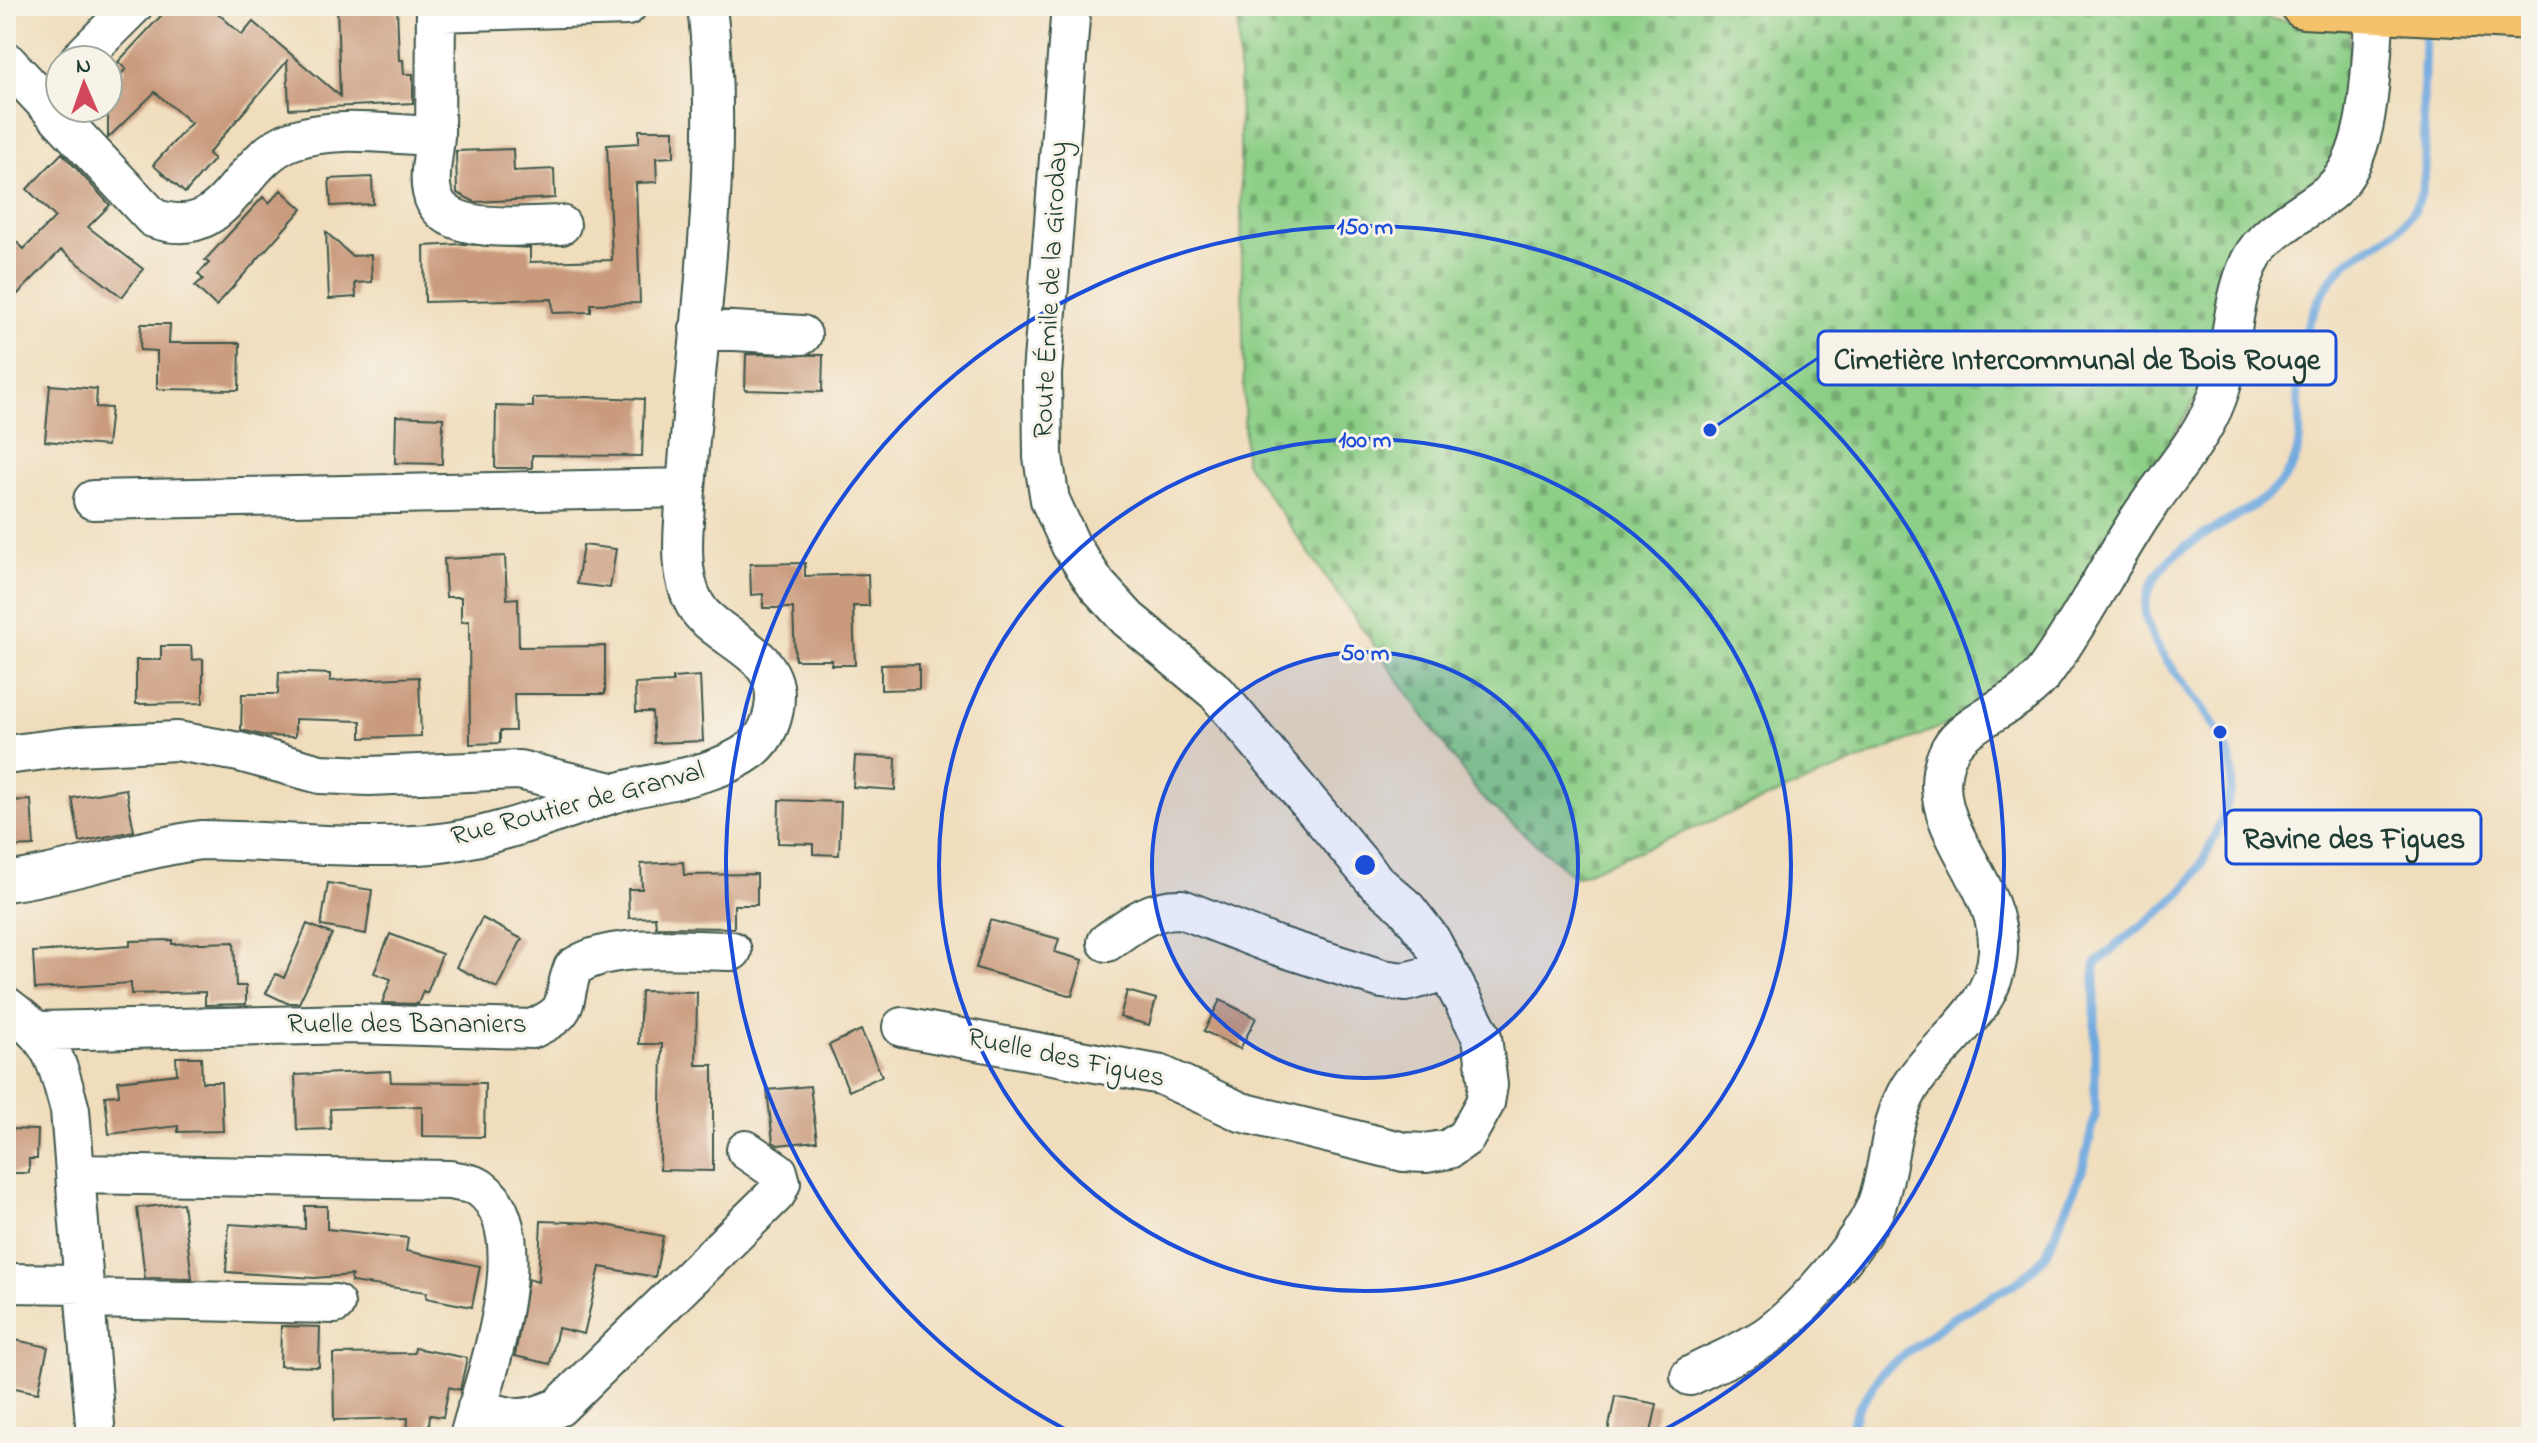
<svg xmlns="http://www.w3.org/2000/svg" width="2537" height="1443" font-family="'Indie Flower',sans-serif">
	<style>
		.cemetery { fill: url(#cemetery-stones); stroke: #56865e; stroke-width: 2 }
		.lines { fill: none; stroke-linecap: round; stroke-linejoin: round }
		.stream { stroke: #6fa9df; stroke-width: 9 }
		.building { fill: #c99a7c }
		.minor-casing { stroke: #3e5548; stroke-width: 42 }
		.major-casing { stroke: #3e5548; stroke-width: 48 }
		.minor { stroke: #fff; stroke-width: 38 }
		.major { stroke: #f4c26a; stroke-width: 44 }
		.ring { fill: none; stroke: #1d4ed8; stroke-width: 4 }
		.labels { text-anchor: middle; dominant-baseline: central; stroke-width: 6; stroke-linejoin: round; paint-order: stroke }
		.street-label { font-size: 28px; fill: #1f3d34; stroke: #f7f3e8 }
		.centre { fill: #1d4ed8; stroke: #f7f3e8; stroke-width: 4 }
		.ring-label { font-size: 24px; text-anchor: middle; font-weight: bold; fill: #1d4ed8; stroke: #f7f3e8; stroke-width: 6; stroke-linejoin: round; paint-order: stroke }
		.leader { fill: none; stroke: #1d4ed8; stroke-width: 3 }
		.callout-dot { fill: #1d4ed8; stroke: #f7f3e8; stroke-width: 3 }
		.callout { fill: #f7f3e8; stroke: #1d4ed8; stroke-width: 3 }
		.callout-label { font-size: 30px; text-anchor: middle; font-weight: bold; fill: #1f3d34 }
	</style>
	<defs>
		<pattern id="cemetery-stones" width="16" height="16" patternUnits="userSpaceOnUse" patternTransform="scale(2)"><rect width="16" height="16" fill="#8dcf87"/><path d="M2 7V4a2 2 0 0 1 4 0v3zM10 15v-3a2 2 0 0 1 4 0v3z" fill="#73a96f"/></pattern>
	</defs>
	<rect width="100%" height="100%" fill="#f7f3e8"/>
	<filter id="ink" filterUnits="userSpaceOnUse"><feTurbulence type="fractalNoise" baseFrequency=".0125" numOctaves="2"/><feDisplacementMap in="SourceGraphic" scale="16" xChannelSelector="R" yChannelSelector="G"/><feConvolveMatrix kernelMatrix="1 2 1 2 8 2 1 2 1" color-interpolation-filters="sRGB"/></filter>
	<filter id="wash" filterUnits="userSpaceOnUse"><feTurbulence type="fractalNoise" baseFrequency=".006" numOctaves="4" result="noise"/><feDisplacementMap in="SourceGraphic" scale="32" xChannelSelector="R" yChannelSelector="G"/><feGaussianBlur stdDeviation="1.8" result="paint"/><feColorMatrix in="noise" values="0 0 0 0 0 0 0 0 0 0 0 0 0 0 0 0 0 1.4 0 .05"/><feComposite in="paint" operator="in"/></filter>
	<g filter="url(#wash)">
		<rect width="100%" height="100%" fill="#f0ddbc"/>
		<path class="cemetery" d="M1238,6h996l38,13 77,10 1,86 -24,55 -53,39 -34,33 -18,43 -7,49 -18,64 -160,262 -66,55 -395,162 -94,-80 -236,-335z"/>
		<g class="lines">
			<path class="stream" d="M1846,1437l13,-30 24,-36 68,-52 71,-40 24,-24 36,-84 13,-54v-152c29,-30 65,-48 91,-78 14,-17 24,-39 32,-59 8,-18 17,-44 13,-64 -10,-56 -100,-119 -84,-168 22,-67 109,-70 143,-126 22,-36 -2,-84 11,-124 8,-27 22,-60 42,-80 26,-26 57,-24 76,-66 11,-27 4,-62 4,-90 0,-26 2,-53 2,-79"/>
		</g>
		<g id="blocks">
			<path class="building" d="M170,6h40l32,29 11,-13 87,74 -3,-90h60l2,54h4l1,14h9v29l-124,6 -2,-48 -79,93 6,5 -29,34 -32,-28 38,-42 -36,-31 -47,46v-51l18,-18 -8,-7z
				M639,130h35v27l-18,1 1,24 -21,1 4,120 -49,1v8l-38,1 -1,-14 -127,3 -1,-56 38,-2 68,4v14l82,-2 -5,-115 32,-2z
				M513,149l1,22 40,-2 1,29 -80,4 -18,-9 -1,-42z
				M62,153l48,52 -22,22 55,42 -21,28 -61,-47 -55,56v-74l18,17 31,-32 -28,-28z
				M372,177l1,27 -42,2 -2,-27z
				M281,190l21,19 -86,97 -21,-20 8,-7 -5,-5 11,-11 -4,-3 58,-63 6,6z
				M326,232l26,24 19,-1 1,27 -17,1 1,14 -27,2z
				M141,324h29l-1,19h71l-1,47 -82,-1v-38l-17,-1z
				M746,354l77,1 -1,37 -77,-2z
				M50,385l47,4 -1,18 15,1 -4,38 -62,-5z
				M588,397l56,2 -2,57 -110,-1v13h-37l1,-62 37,1v-9z
				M396,416l47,2 -1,46 -47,-1z
				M583,545l33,4 -6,39 -33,-4z
				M505,556l2,43 11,-1 1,49 86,-1v48h-91l1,37h-15v12l-30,1 -1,-123 -8,1v-25h-15l-2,-38z
				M805,563v13l63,-2 1,32h-16l2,59h-24l1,-5h-37l-2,-52h-30v-14l-12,1 -1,-31z
				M161,646h30l1,14 11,-1v44l-67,1v-44h25z
				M919,664v25l-38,1v-25z
				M279,672l51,2v7l89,-4 2,59 -60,2v-17l-66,-2v18l-29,-1 -25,-6 1,-36h36z
				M700,676l3,65 -49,2 -2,-31h-16l-1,-28 38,-2v-4z
				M855,756l41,2 -1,32 -42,-3z
				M126,789l8,42 -54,11 -8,-44z
				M31,800l3,46 -28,1v-46z
				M779,800l62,2 -2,53 -26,-1v-10l-35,-1z
				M683,862l1,13 73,-1v31h-23v23l-78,-1 -1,-10 -26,1 -1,-29h14l-1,-25z
				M328,883l44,7 -6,44 -45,-8z
				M482,918l40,21 -25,49 -41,-21z
				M990,920l69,19 -4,13 28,8 -11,36 -96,-28z
				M307,924l25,10 -33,69h-12l-21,-10 10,-19 8,4z
				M390,934l52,20 -15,39 -4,-2 -5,13 -36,-1 9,-24 -17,-6z
				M172,940v4l62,-2 2,44h10v18l-41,1v-13l-74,2v-11l-96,6 -2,-37 97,-6v-5z
				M641,991l56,1 -1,73h17v106l-53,-1 2,-126h-23z
				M1127,991l29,8 -7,26 -29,-8z
				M1220,1000l36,18 -16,31 -36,-18z
				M861,1030l21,46 -33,15 -20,-46z
				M176,1057h25l1,25h19l2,49 -45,1v-6l-69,8 -4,-38 14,-1 -1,-14 59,-7z
				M390,1071l1,11 94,1 -1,54 -62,-1v-30l-92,3 1,20 -34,1 -2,-55z
				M810,1086l7,55 -39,4 -5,-3 -6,-52z
				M6,1129l32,1 -1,29h-8v14h-23z
				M183,1203l9,76 -47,-1 -8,-70z
				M305,1206h22v23l81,9 -2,13 74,15 -8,41 -46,-9 1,-6 -76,-10 1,-7 -38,3 -88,-6 3,-48 76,5z
				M541,1221l55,2 67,13 -8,41 -55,-10 -16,67 -26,-6 -8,36 -35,-8 13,-77 10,3z
				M281,1326l39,1 -1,40 -39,-1z
				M6,1338l42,9 -10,46 -32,-7z
				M415,1348l52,10 -7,32 -11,-3 -6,30 -13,-2 -2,22h-21l1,-19 -74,2 -1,-66 81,-1z
				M1615,1396l42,8 -7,33h-43z"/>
		</g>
	</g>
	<g filter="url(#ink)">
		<use href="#blocks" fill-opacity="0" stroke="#3e5548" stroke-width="2"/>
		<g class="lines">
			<defs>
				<path id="minor" d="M436,12l191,-6
					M79,60l54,-54
					M6,61l147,157c76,27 82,-58 140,-78 43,-15 98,-5 142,-4l1,-130
					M435,136c-1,17 -7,40 -3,56 9,46 93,33 129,33
					M699,329l103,6
					M93,500l593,-12
					M6,755l70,-9 101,-5 62,11 81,22 49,2 150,-6 97,23
					M6,882c66,-9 129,-33 195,-42 77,1 155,10 231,4 64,-6 123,-32 183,-51 44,-13 98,-15 136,-43 16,-12 24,-34 24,-54 0,-42 -51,-56 -74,-83 -20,-24 -19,-63 -17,-92 9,-170 43,-345 23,-515
					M1107,942c25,-18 44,-34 75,-33l87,34 113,36 23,3 42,-11
					M6,1006c47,35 49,49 64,104l26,327
					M902,1027l259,48 80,37 163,40 22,1 23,-4 17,-12 19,-34 3,-18 -6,-48 -51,-97 -25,-32 -30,-26 -160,-190 -88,-73 -31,-34 -26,-39 -21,-46 -7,-43 -1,-83 29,-368
					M39,1031l315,-7 178,5c43,-20 27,-24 41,-61 36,-27 115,-17 159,-17
					M77,1174l373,6c9,2 23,3 30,8 61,44 4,191 -11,249
					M6,1283l79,1
					M86,1299l249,5
					M1690,1376c26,-14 57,-25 81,-43 32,-24 90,-90 105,-127 15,-39 12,-83 34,-119 30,-47 85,-76 88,-136 4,-73 -85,-132 -48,-202 16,-30 70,-43 95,-78 35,-48 63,-104 96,-155 25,-38 60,-75 76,-118 16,-44 13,-94 33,-137 15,-31 56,-49 81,-70 42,-36 39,-128 44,-181
					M477,1407c35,13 46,16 82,0l217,-213 5,-11 -3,-11 -32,-22"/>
				<path id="major" d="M2303,6l228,12"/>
			</defs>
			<use href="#minor" class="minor-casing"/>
			<use href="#major" class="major-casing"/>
			<use href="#minor" class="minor"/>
			<use href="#major" class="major"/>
		</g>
	</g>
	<circle cx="1365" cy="865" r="213" fill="#1d4ed8" fill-opacity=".12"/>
	<g class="ring">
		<circle cx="1365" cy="865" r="213"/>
		<circle cx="1365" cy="865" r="426"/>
		<path d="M1080 1437A639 639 0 1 1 1650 1437"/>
	</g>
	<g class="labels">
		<g class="street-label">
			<text transform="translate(1052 290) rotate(-87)">Route Émile de la Giroday</text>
			<text transform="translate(578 805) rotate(-15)">Rue Routier de Granval</text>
			<text x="407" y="1025">Ruelle des Bananiers</text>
			<text transform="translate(1066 1059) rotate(12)">Ruelle des Figues</text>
		</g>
	</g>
	<circle cx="1365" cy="865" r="12" class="centre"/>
	<g class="ring-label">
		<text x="1365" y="234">150 m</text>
		<text x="1365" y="447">100 m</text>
		<text x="1365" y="660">50 m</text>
	</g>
	<path class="leader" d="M1710 430L1818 358M2220 732L2226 837"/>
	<g class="callout-dot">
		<circle cx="1710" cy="430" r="8"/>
		<circle cx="2220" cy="732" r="8"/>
	</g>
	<g class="callout">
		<rect x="1818" y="331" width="518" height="54" rx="8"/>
		<rect x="2226" y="810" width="255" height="54" rx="8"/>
	</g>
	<g class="callout-label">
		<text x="2077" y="369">Cimetière Intercommunal de Bois Rouge</text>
		<text x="2354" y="848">Ravine des Figues</text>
	</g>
	<rect width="2537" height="1443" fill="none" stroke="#f7f3e8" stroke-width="32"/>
	<g transform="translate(84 84) rotate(358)"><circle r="38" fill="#f7f3e8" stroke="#a1aaa0" stroke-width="2"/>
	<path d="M0-6L14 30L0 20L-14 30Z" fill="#d1495b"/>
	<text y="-12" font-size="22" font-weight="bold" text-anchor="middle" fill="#1f3d34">N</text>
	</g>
</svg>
